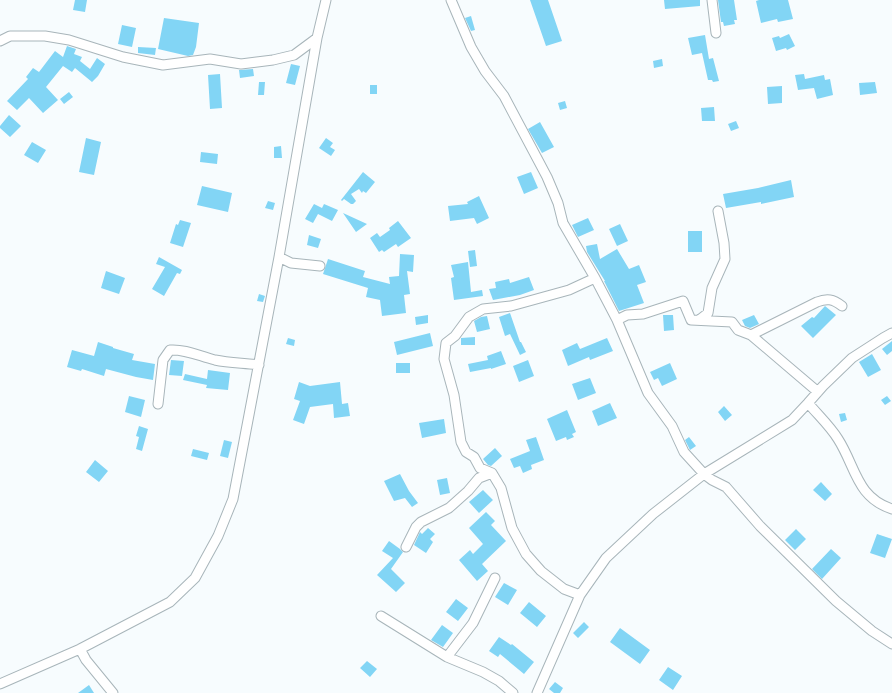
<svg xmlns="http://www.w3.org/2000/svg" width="892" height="693" font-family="Cabin,sans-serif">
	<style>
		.building { fill: #82d5f5 }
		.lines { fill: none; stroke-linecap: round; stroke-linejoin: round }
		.minor-casing { stroke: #a8b5ba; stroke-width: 11 }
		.minor { stroke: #fff; stroke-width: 9 }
	</style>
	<rect width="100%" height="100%" fill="#f7fcfe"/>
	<path class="building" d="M75,0h12l-2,12 -12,-2z
		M530,0h18l14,41 -16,5z
		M664,0h36v6l-35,3z
		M718,0h16l3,20h-3l1,4 -11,2 -1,-4h-2z
		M759,0h29l5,19 -15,3 -1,-3 -16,4 -5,-22z
		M471,16l4,14 -4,1 -6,-13z
		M164,18l35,5 -3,24 -3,8 -5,1 -30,-7z
		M122,25l14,3 -4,19 -14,-3z
		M789,34l6,12 -8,4 -1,-2 -10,3 -4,-13 7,-2 1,2z
		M705,35l4,24 4,-1 6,23 -6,1 -1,-2h-4l-6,-27 -10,2 -4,-17z
		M67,46l9,3 -2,5 8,3 -2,4 10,8 7,-11 8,6 -7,12 -6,6 -17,-14 -3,4 -9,-6 -17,21 12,13 -15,13 -14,-15 -12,12 -10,-9 21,-22 -2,-2 7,-9 6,4 16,-21 8,6z
		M138,47l18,1 -1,7 -17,-2z
		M662,59l1,7 -9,2 -1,-7z
		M291,64l9,2 -5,19 -9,-2z
		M253,69l1,7 -14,2 -1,-8z
		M220,74l2,34 -12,1 -2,-34z
		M804,74l1,5 19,-4 1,5 5,-1 3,16 -16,4 -3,-11 -16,2 -3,-15z
		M259,82h6l-1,13h-6z
		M875,82l2,11 -17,2 -1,-12z
		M370,85h7v9h-7z
		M782,86v17l-14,1 -1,-17z
		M69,92l4,5 -9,7 -4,-5z
		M565,101l2,7 -7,2 -2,-7z
		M714,107l1,14h-13l-1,-13z
		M9,115l12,11 -11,11 -10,-9v-2z
		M736,121l3,7 -8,3 -3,-7z
		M540,122l14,25 -12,6 -14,-24z
		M86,138l15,4 -7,33 -15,-3z
		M326,138l7,5 -3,4 5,3 -4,6 -12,-8z
		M32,142l14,8 -8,13 -14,-8z
		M281,146l1,12h-8v-11z
		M201,152l17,2 -1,10 -17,-2z
		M363,172l12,10 -9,11 -3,-2 -1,2 -3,-4 -8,5 5,7 -3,3h-2l-7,-5 -2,2 -1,-1z
		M531,172l7,16 -14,6 -7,-17z
		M791,180l3,17 -33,7v-2l-35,6 -3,-14 35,-6z
		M202,186l30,7 -4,19 -31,-7z
		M479,196l10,22 -12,6 -3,-6 -24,3 -2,-15 20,-2 -1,-2z
		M268,201l7,2 -2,7 -8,-2z
		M314,204l8,4 2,-4 14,6 -6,11 -14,-7 -5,9 -8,-4z
		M343,213l24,11 -11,8z
		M588,218l6,12 -16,7 -6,-12z
		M180,220l11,3 -8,24 -13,-4 6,-19 2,1z
		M398,221l13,17 -13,9 -2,-3 -12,8 -2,-2 -3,2 -9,-14 7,-5 3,4 10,-7 -1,-2z
		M620,224l8,17 -11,5 -8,-17z
		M688,231h14v21h-14z
		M309,235l12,4 -3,9 -11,-3z
		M597,244l3,15 17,-10 12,20 10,-4 7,17 -9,3 7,18 -25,8 -15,-30h1l-18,-29 -1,-6z
		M475,250l2,16 -7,1 -2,-16z
		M400,254l14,1 -1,17 -6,-1 3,23 -6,1 2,18 -24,3 -2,-16 -14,-3 2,-9 -45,-14 5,-15 37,12 -2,6 27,7 -1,-7 10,-1z
		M159,257l23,13 -2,4 -3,-1 -13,23 -12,-7 13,-22 -9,-3z
		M468,262l3,30 11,-2 1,6 -29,4 -3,-22 3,-1 -3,-12z
		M106,271l19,7 -6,16 -18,-6z
		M529,277l5,13 -14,5 -27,5 -4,-11 7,-1 -1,-6 14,-3 1,4z
		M259,294l6,2 -2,6 -6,-1z
		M825,306l11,9 -23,23 -12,-12 11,-9 2,1z
		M510,313l10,29h1l5,10 -6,3 -10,-21 -5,2 -6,-19z
		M428,315v8l-12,2 -1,-8z
		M663,315h10l1,15 -10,1z
		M754,315l5,9 -9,4 -5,-2 -3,-6z
		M487,316l3,13 -13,3 -3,-11 7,-4z
		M430,333l3,13 -36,9 -3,-13z
		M475,337v8h-14v-7z
		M288,338l7,2 -1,6 -8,-2z
		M607,338l6,13 -23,9 -1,-3 -21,9 -6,-16 15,-7 3,6z
		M892,341v10l-5,4 -5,-6z
		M98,342l15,5v1l21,6 -2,6 23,4 -2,16 -17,-3 -30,-8 -2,7 -22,-7 -1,2 -14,-4 5,-17 22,6z
		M501,351l5,13 -15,5v-1l-21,4 -2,-8 20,-4 -1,-4z
		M872,354l9,16 -13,7 -9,-15z
		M171,360l13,1 -2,15 -13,-1z
		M528,360l6,16 -15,6 -6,-16z
		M396,363h14v10h-14z
		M670,363l7,16 -15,7 -4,-8 -4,2 -4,-8z
		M208,370l22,3 -2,17 -22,-2 1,-3 -24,-5 2,-6 22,5z
		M590,378l6,15 -18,7 -6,-16z
		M299,382l11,4 30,-4 2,22 6,-1 2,13 -16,2 -1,-14 -23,3 -6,17 -11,-4 7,-19 -6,-2z
		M129,396l16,4 -4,17 -16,-5z
		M887,396l4,5 -6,4 -4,-5z
		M610,403l7,15 -19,8 -6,-15z
		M724,406l8,9 -7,6 -7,-9z
		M567,410l9,22 -4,2 2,3 -7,3 -1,-3 -10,4 -9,-22z
		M845,413l2,7 -6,2 -2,-8z
		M444,419l2,14 -24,5 -3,-15z
		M139,426l9,3 -6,22 -6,-2 3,-12 -3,-1z
		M536,437l8,23 -13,5 1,4 -9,4 -3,-7 -6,2 -4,-9 20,-8 -4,-11z
		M689,437l7,9 -6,4 -5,-10z
		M224,440l8,2 -4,16 -8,-2z
		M495,448l7,8 -11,10 -3,-1 -5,-6z
		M193,449l16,4 -2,7 -16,-4z
		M95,460l13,11 -9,11 -13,-10z
		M400,474l9,17 9,12 -6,4 -7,-9 -11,3 -10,-20z
		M447,478l3,15 -10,2 -3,-15z
		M821,482l11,12 -7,7 -12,-11z
		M483,490l10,10 -14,13 -10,-11z
		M486,512l9,9 -4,4 15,16 -24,23 6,7 -11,10 -18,-21 11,-10 3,4 10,-10 -14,-16z
		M428,528l7,6 -5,5 3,3 -7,11 -12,-8 6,-13 2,2z
		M796,529l10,10 -11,11 -10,-10z
		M877,534l15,5 -7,19 -15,-5z
		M389,541l11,8 3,3 -12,17 14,14 -9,9 -19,-17 16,-17 -11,-7z
		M831,549l10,9 -19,21 -10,-10z
		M504,583l13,7 -9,15 -13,-8z
		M456,599l12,9 -10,13 -12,-9z
		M529,602l17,14 -9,11 -17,-14z
		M584,622l5,5 -11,11 -5,-5z
		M442,625l11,8 -10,14 -12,-7z
		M620,628l30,22 -10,14 -30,-22z
		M499,637l12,8 1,-1 22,18 -10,12 -24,-20 -2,3 -9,-6z
		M367,661l10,8 -7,8 -10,-9z
		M668,667l14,9 -9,14 -14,-10z
		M555,682l8,6 -3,5h-6l-5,-4z
		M89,685l5,8h-16z"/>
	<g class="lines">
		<defs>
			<path id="minor" d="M451,0l20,47 14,24 19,25 43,81 11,26 5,20 32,55 22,42 31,73 24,33 12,26 20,22 8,6 14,7 34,39 76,75 36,30 20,13
				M712,0l4,33
				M0,41l10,-5h35l24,4 54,17 40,8 47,-6 31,5 32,-4 21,-5 23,-17
				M279,257l12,6 29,3
				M617,320l10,-5 16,-1 40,-13 8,19 41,2 6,8 13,5 67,57
				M699,320l9,-7 4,-25 13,-29 -1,-16 -6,-32
				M751,335l66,-33c10,-4 16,-3 25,4
				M808,403c10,12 22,23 30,36 18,28 18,58 54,70
				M158,404l5,-44 7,-10c16,-1 29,6 45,10 14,3 29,3 44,5
				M406,547l10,-20 5,-5 28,-14 19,-17 11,-13 13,-5
				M580,595l-16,-6 -23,-18 -15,-17 -14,-26 -11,-40 -9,-15 -12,-5 -6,-11 -8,-5 -5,-10 -7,-47 -10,-36 2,-16 9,-7 14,-19 14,-8 28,-3 58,-16 26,-12
				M381,616l66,41 36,15 16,9 14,12
				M80,649l6,11 27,33
				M447,657l26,-34 22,-45
				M0,684l80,-35 90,-47 25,-24 23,-42 15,-37 46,-242 38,-219 9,-38
				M537,693l43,-98 26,-37 47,-44 51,-40 88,-54 16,-17 15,-17 29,-28 31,-20 9,-5"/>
		</defs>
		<use href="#minor" class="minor-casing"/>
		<use href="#minor" class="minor"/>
	</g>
</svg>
